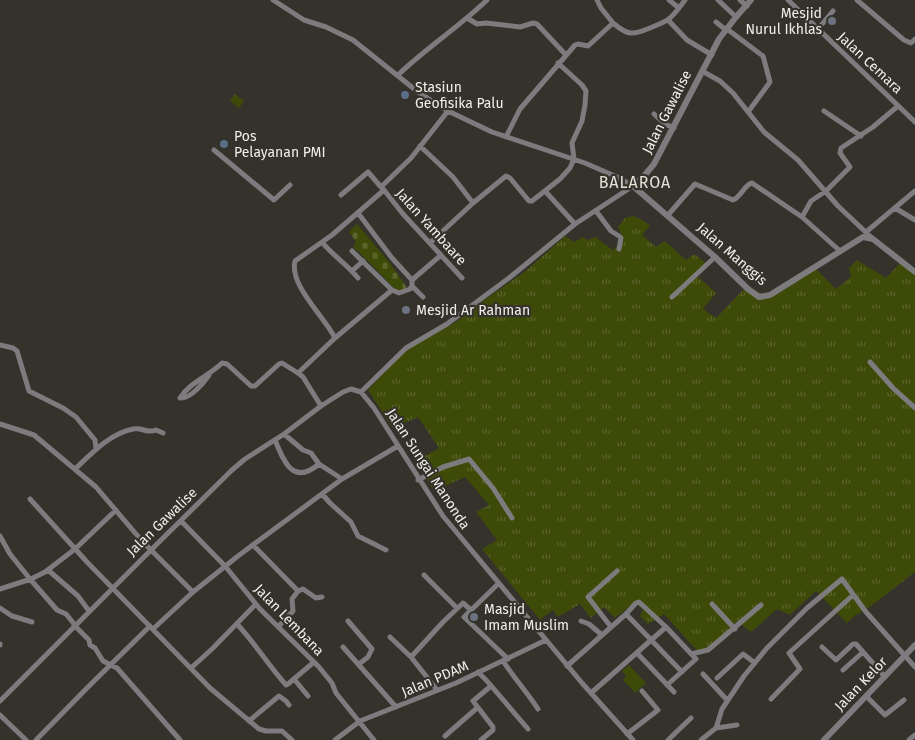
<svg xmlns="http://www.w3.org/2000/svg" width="915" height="740" font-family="'Fira Sans',sans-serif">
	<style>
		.grass { fill: url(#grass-tufts) }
		.cemetery { fill: url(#cemetery-stones) }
		.garden { fill: #3e4a08 }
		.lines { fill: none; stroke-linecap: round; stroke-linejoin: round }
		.minor { stroke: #7d7b7e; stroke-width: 5 }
		.tertiary { stroke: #7d7b7e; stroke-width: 6 }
		.worship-dot { fill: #6b7280; stroke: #34322b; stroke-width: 2 }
		.service-dot { fill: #5c6f8a; stroke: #34322b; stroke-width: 2 }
		.labels { text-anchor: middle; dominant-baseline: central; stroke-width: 4.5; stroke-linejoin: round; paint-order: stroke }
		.poi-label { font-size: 14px; fill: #f0eeea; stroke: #34322b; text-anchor: start }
		.street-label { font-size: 14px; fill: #f0eeea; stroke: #34322b }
		.quarter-label { font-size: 16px; letter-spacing: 1px; fill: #e2e0d7; stroke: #34322b }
	</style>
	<defs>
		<pattern id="grass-tufts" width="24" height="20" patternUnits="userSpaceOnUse" patternTransform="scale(1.25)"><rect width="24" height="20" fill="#3e4a08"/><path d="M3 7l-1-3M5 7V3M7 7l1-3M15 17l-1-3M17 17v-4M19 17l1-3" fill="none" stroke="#5a642c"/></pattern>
		<pattern id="cemetery-stones" width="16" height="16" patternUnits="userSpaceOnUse" patternTransform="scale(1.25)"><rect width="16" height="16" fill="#3e4a08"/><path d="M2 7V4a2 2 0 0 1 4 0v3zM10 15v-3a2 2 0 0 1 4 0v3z" fill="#5a642c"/></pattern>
	</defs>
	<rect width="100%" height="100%" fill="#34322b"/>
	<path class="grass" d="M235,94l9,7 -5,7 -9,-7z
		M633,216l11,5 6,5 -8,9 14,12 9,-6 21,19 8,-6 12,9 -11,11 21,19 -13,16 13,9 31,-32 13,7 18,1 36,-27 22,22 15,-12 -2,-9 8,-8 29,18 14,-15 15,7v302l-44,34 -18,11 -6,6 -31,-32 -26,24 -13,-6 -26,23 -14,-11 -36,34 -37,-41 -16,10 -8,-8 3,-6 -8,-8 -20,16 -11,-11 -13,11 -11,-14 -22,13 -5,-7 -13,10 -58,-71 15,-9 -21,-28 13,-7 -24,-28 -31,14 -18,-30 23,-13 -21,-31 -25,11 -25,-38 38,-40 50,-28 17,-14 54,-38 38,-34 9,6 9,-5 4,3 8,-3 18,13 11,-10 -6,-13 7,-9z"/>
	<path class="cemetery" d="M357,224l32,38 17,24v3l-9,2 -39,-40 -5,-3 3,-6 -7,-10z"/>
	<path class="garden" d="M629,665l17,18 -11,10 -12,-13 3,-4 -4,-5z"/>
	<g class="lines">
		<path class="minor" d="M273,0l31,20 22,7 27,13 65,52 30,19 44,21 93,31 32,14 16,9 -58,38 -66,54 -62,46 -41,24 -45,44
			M597,0l4,8 12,15
			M669,0l10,8 6,-8
			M718,0l18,17
			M740,0l7,6
			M788,0l127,122
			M857,0l47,40 7,3 4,-4
			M467,18l10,6 9,-1 34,4 13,-4 4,1 28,30
			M669,21l18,19 25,15
			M716,22l10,8
			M727,29l36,27 7,26 -22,30
			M818,29l15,-18
			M702,71l18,10 13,12 31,39 34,28 40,46 34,32
			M398,75c28,-27 61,-48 89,-75
			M824,111l37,25
			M654,114l11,10 9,4
			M506,137l14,-28 55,-64 3,-1 10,2 25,-23c15,13 20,12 37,5 16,-7 17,-5 29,-20
			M420,146l33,31 20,26 -43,40
			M214,150l60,50 16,-15
			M384,190l19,24 59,64
			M545,191l30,33
			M341,195l27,-23 13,15
			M473,203l33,-27 4,2 19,23h3l28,-22 10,-11 4,-9 -2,-16 10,-22 3,-16 1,-14 -4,-6 -24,-22
			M895,208l20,12
			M596,211l15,20 8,5 2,2 -2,11
			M358,213l34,45 20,22v6
			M668,215l27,-31 38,16c8,-3 11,-15 19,-17l50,34 38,34
			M802,217l9,-16 15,-10 24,-24 -10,-14 1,-5 32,-21 25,-21
			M866,232l49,-41
			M322,242c10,13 25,22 36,36
			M352,251l40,39
			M352,271l11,-10
			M412,280l29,-25
			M412,286l11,11
			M672,297l43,-40
			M335,338c-11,-22 -46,-53 -40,-77l37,-26 52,-45 -3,-3 30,-29 37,-47
			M0,345l13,3 4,3 12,40 34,17 13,9 19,23 1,8
			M870,362l23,26 22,20
			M180,398c10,-16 29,-22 42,-35l5,1 24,22h4l24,-22 3,-1 16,10
			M180,398c10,1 23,-14 29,-23
			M321,406l-18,-29 -5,-4 37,-35 57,-48 7,3 11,-4 2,-3
			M0,424l34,11 62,52 46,54 51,51 45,-36 104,-77 56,-33
			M284,434l19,16 8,3 8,11 23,15
			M275,440c9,22 18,46 44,24
			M75,469c17,-16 34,-35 58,-40 10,-2 13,5 23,1l7,3
			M418,480l25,-13 26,-8 24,29 19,30
			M323,495l7,8 21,19 7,14 28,14
			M30,499l57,63 123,126 49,41 7,2h16l10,9
			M181,521l44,45 35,43 59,58 13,16 4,10 38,47
			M0,536l10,18 20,25 27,31 9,4 9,11
			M253,545l45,46 -6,8 1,12 -15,16
			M48,570l30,26 11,15
			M424,575l33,33
			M498,584l-34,33 44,42
			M0,589l31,-10 14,-7 30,-23 41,-39
			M298,591l5,-2 13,9 6,-1
			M712,604l23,25
			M0,608l12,8 20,6
			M626,614l56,58
			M348,621l24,28 -4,8 -9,7
			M581,621l8,3 13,11
			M237,624c18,19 31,41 49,61l2,-1 26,-22
			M74,625l15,15 1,5 5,3 8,13 14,7 63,72
			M611,627l-23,-30 29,-26
			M153,629l40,-37
			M390,637l21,20
			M0,644v1
			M343,647l53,60
			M822,647l14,13 17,-16h3l29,33
			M637,653l37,39
			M691,654l17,-4 53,-45
			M503,661c11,17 24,31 35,48
			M567,666l59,-52 10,-11 3,-1 27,25 30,32 -29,26
			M191,668l21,-19 44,-45
			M843,670l20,-18
			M478,672l9,9 41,48
			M703,674l24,26
			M717,678l26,-24 12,9
			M294,679l14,17
			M437,690l-26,-33 32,-35 20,-19 8,7
			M591,693l75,-66
			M866,696l19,19 19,-15
			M771,699l29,-30 -11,-16 64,-58
			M0,701l151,-151 81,-80 13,-11 39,-25 37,-28 22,-14 8,-3 10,3 13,16 69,108 139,167 51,57
			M0,715l26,25
			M249,721l30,-25 7,5 3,4
			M716,728l6,-19 22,-33 23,-28 40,-40 35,-29 24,33 49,55
			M627,734l31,-24 -16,-19
			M445,736l32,-28
			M36,740l53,-54 61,-60
			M335,740l25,-19 96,-38 90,-43
			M481,740l12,-10v-3l-20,-26 18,-15
			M668,740l23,-22
			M701,740l15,-12 21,-3
			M909,740l6,-5"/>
		<path class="tertiary" d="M751,0l-15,17 -17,22 -65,125 -10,12 -11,10 82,71 33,32 11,8 11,-2 93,-58 10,2 42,33
			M824,740l91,-95"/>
	</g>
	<g class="worship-dot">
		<circle cx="832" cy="21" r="5"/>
		<circle cx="406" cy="310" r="5"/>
		<circle cx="474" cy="617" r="5"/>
	</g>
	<g class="service-dot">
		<circle cx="405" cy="95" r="5"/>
		<circle cx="224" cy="144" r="5"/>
	</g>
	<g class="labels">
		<g class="poi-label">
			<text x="822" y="13" text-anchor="end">Mesjid<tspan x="822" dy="16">Nurul Ikhlas</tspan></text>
			<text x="415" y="87">Stasiun<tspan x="415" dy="16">Geofisika Palu</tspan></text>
			<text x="234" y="136">Pos<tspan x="234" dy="16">Pelayanan PMI</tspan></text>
			<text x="416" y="310">Mesjid Ar Rahman</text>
			<text x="484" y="609">Masjid<tspan x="484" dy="16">Imam Muslim</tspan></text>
		</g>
		<g class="street-label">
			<text transform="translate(870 63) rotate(43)">Jalan Cemara</text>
			<text transform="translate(667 112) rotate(-63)">Jalan Gawalise</text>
			<text transform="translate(431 227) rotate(48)">Jalan Yambaare</text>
			<text transform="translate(732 254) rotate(41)">Jalan Manggis</text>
			<text transform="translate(428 469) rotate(57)">Jalan Sungai Manonda</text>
			<text transform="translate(162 522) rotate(-44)">Jalan Gawalise</text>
			<text transform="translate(289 620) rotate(46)">Jalan Lembana</text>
			<text transform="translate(435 679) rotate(-23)">Jalan PDAM</text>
			<text transform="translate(861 684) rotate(-46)">Jalan Kelor</text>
		</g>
		<g class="quarter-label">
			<text x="635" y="182">BALAROA</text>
		</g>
	</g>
</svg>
